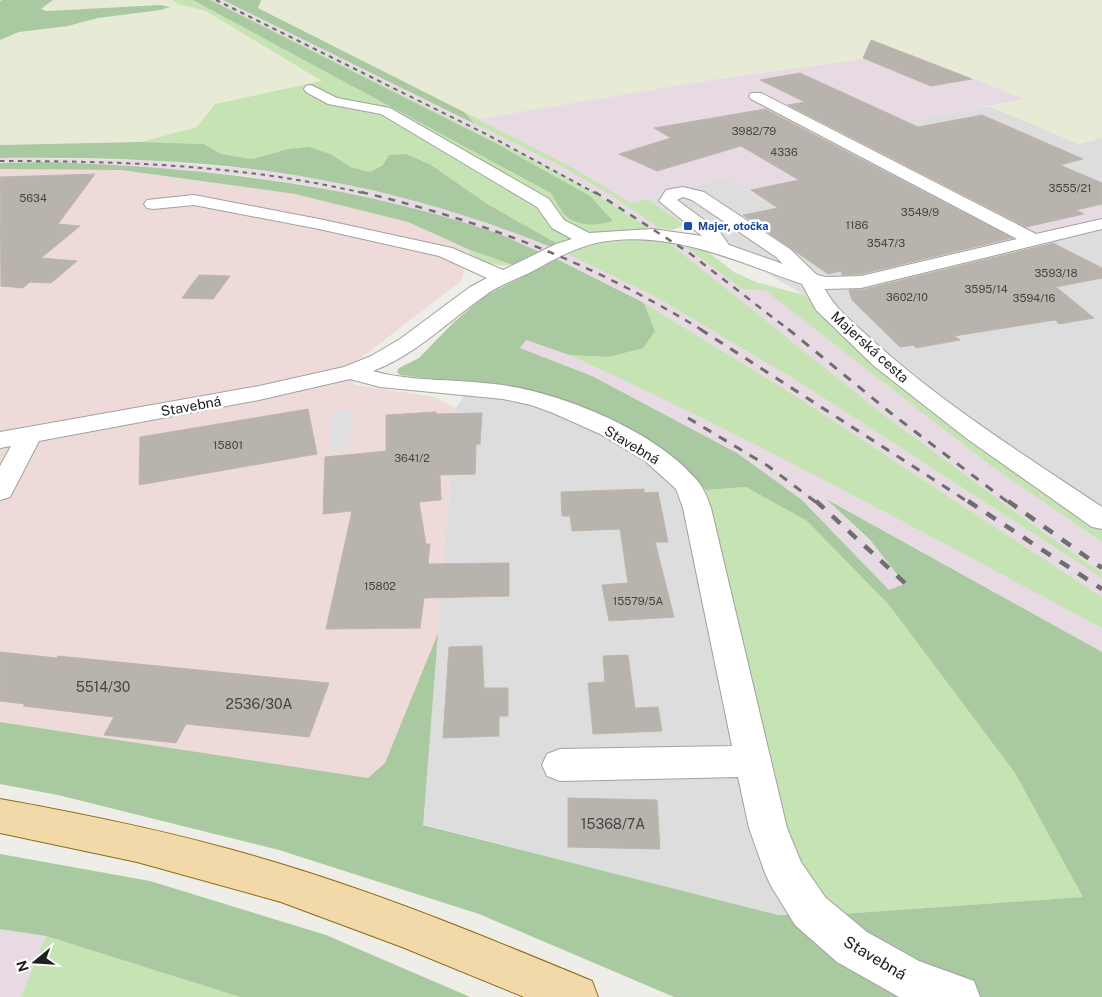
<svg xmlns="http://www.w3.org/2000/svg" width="1102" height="997" font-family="'Public Sans',sans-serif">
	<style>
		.residential { fill: #ddd }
		.commercial { fill: #eedbd9 }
		.industrial { fill: #e7dae3 }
		.farmland { fill: #e7ebd5 }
		.grass { fill: #c6e3b3 }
		.forest { fill: #a9c9a1 }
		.parking { fill: #e0e0e0 }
		.building { fill: #b8b3ad; stroke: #bfb6ab }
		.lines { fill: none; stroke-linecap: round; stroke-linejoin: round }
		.minor-casing { stroke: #a1a1a1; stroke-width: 2 }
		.major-casing { stroke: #896d12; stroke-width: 2 }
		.minor { fill: #fff; fill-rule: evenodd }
		.major { fill: #f1d9aa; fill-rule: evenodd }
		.rail-far3 { stroke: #6e6e6e; stroke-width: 2; stroke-dasharray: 4.5 4.5; stroke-linecap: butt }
		.rail-far2 { stroke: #6e6e6e; stroke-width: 2.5; stroke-dasharray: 7 7; stroke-linecap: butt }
		.rail-far1 { stroke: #6e6e6e; stroke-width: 3; stroke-dasharray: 9 9; stroke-linecap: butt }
		.rail { stroke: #6e6e6e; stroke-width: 4.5; stroke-dasharray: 11 11; stroke-linecap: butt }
		.transit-dot { fill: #1a4fb4; stroke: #fff; stroke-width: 2 }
		.labels { text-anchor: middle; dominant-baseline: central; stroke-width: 5; stroke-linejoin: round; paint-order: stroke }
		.number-label { font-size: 11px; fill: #464543 }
		.far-transit-label { font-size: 11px; font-weight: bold; fill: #164399; stroke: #fff; text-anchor: start }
		.street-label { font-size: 14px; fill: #202020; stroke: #fff }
		.near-number-label { font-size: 14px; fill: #464543 }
		.near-street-label { font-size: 16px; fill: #202020; stroke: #fff }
	</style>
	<rect width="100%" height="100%" fill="#efede7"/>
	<path class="residential" d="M989,106l90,38 23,-6v71l-192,-89z
		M894,172l127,66 81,-21v314l-162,-115 -136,-121 -119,-70 -38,-26 80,-22 35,24z
		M472,384l57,10 138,61 39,35 89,380 32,45h-49l-356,-91 34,-416z"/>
	<path class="commercial" d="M0,169l121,1 174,24 113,28 62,28 -9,31 -117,90 12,14 79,12 21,11 -18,225 -53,130 -17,15 -368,-56z"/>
	<path class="industrial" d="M212,0h11l336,165 50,29 139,93 17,2 226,177 111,76v31l-70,-49 -152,-112 -212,-170 -68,-45 -135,-71z
		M909,53l116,46 -114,21 191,89v8l-81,22 -127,-67 -132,29 -35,-24 -96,26 -56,-34 -98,-50 239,-40z
		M0,158l142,2 106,9 79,11 88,20 86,27 74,29 81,41 143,85 303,196v19l-319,-209 -139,-85 -80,-41 -72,-30 -86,-25 -88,-20 -77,-12 -194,-13 -47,1z
		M526,340l43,15 65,29 167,82 301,161v25l-274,-151 85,82 -24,7 -87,-90 -65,-47 -145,-77 -73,-28z
		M0,929l46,7 -25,61h-21z"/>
	<path class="farmland" d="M53,0h119l9,5 23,5 119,71 -108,23 -18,23 -56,15 -141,3v-105l19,-8 49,-6 30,-8 63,-8 8,-3 -8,-2 -115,6 -6,-2z
		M261,0h841v138l-23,6 -90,-38 35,-7 -115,-46 -193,26 -239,40 -219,-111z"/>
	<path class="grass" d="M172,0h40l335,167 53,30 50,32 -60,4 -32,11 -69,-39 -58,-40h-48l-13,7 -19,-5 -19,-12 -44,-6 -36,10 -31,-5 -17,-10 -63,-2 56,-15 18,-23 107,-23 -118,-71 -24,-5z
		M464,112l111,57 56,34 16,-4 38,26 -13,5 -13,-2 -50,-34 -50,-29 -84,-41z
		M632,240l36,2 212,170 152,112 70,49v5l-303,-196 -143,-85 -92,-45 40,-10z
		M681,243l22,5 31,24 22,10 48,13 136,121 162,115v11l-111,-76 -226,-176 -23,-1z
		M470,250l43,15c-17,2 -29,-3 -44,-10z
		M644,303l139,85 319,209v31c-176,-94 -351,-191 -533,-273l39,2 47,-26z
		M746,487l61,34 82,84 126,168 69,124 -257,18 -32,-45 -89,-380z
		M46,936l194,61h-219z"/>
	<path class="forest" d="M2,0h51l-12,9 5,2 115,-6 9,2 -9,3 -63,8 -30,8 -49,6 -19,8v-39z
		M193,0h17l287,144 93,52 23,25c-16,5 -36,6 -49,-7 -5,-6 -9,-15 -13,-21z
		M223,0h38l-3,8 206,104 11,12z
		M141,142l63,2 17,10 31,5 36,-10 21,-2 23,8 19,12 19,5 13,-7 6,-10 17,-1 25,11 58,40 69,39 -7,3c-72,-29 -147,-52 -224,-66 -107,-21 -218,-24 -327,-23v-13z
		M47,162c151,5 300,21 444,69 17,6 33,14 49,21l-27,13 -43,-15 -62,-28 -113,-28 -174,-24 -121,-1v-6z
		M557,259l87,44 11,28 -12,17 -35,9 -39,-2 -43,-15 -6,8 72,28 145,77 65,47 87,90 16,-6 -35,-44 -44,-41 276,153v345h-428l-195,-83 -200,-64 -221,-55 -58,-11v-62l368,56 17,-15 53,-130 -15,192 355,90h49l256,-18 -68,-124 -126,-168 -82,-84 -61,-34 -40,3 -39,-35 -40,-23 -155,-48 -72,-9 -3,-3 2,-4 20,-10 35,-36 29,-25z
		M0,854l150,27 176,54 144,62h-230l-194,-61 -46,-7z"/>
	<path class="parking" d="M352,409l-3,41 -20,2 4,-42z"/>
	<path class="building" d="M871,40l101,39 -41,7 -68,-28z
		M800,73l118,54 64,-12 101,44 -23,6 42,18v21l-26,6 8,4 -58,13 -238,-122 17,-3 -45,-22z
		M765,109l247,129 -151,36 -19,1 -1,-4 -13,3 -85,-59 35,-7 -27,-18 48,-10 -58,-34 -84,25 -38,-17 52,-16 -17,-10z
		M95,174l-37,50 22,2 -39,32 36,3 -26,22 -21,-1 -7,6 -22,-2 -1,-109z
		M1053,243l49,25v10l-46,9 38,31 -35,6 -4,-4 -101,16 6,4 -44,8 -3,-3 -13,2 -48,-47 -3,-10h12z
		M199,275l31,1 -17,23 -31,-1z
		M308,409l9,45 -178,31 1,-48z
		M436,412v2l46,-1 -2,31h-4l-1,30 -35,1 1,25 -22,2 7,42h4l-2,20 81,-1v33l-85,2 -4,30 -94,1 26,-118 -29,3 2,-57 61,-6v-36z
		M644,489v4l14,-1 10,50h-13l19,75 -65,4 -7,-36 26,-2 -8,-54 -48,2 -2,-15h-8l-1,-24z
		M482,646l2,42h24v28h-9v20l-56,2 6,-91z
		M0,652l57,6 1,-2 271,27 -20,54 -123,-13 -10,19 -72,-8 10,-18 -91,-11 2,-2 -25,-3z
		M628,655l7,53 23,-1 4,24 -69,3 -5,-51 17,-1 -2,-26z
		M568,798l89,2 3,49 -92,-2z"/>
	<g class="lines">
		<defs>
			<path id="minor" d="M311,85l26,13 53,10 159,91 15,21 25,13 63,-4 50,7 -43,-35 7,-11 17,-3 21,5 86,57 27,26 9,2 35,-1 156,-37 -266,-140 -2,-3 2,-3h10l275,141 66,-15v10l-241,59 -36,1c10,20 29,34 46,50 70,64 152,115 231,168v22l-10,-2 -126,-89 -92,-72 -58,-56 -14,-26c-66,-23 -135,-56 -206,-41 -22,5 -43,17 -63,28 -16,8 -36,15 -50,26 -37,26 -68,58 -110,74 38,11 89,8 129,14 60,8 153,46 193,93 8,8 12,19 16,30l76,320 14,34 24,35 42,35 52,29 55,20 6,16h-81l-62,-35 -42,-37 -24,-39 -6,-13 -16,-45 -11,-51 -178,4 -13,-5 -5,-11 5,-11 13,-5 172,-3 -49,-238 -7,-19 -31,-28 -45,-27 -47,-21 -22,-8 -28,-6 -123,-12 -30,-8 -91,21 -220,41 -29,56 -10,3v-34l11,-20 -11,2v-16l259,-46 85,-19 27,-11 29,-17 70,-52 17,-9 -48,-22 -120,-27 -125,-24 -41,4 -6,-1 -3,-4 3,-4 47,-5 125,24 133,29 51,22 53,-26 16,-5 -20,-11 -15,-21 -156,-93 -53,-10 -22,-12 -2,-3 2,-3zM683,197l9,3 84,57 7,7 -54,-19 -10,-14 -42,-31z"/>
			<path id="major" d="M0,799c95,17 191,37 284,66 105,32 207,74 308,116l6,16h-74l-122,-50 -121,-45 -144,-40 -137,-29z"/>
		</defs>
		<use href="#minor" class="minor-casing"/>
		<use href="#major" class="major-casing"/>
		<use href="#minor" class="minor"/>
		<use href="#major" class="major"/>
		<path class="rail-far3" d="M216,0l270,134 111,60
			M0,161c123,0 247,4 367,33"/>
		<path class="rail-far2" d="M361,192c126,30 231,71 341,138
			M595,192l93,60 101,78"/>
		<path class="rail-far1" d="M700,329l270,174
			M788,329l104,85 117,89
			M688,418l80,48 49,37"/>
		<path class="rail" d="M816,501l90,83
			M968,501l134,88
			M1008,501l94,67"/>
	</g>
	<rect class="transit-dot" x="683" y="221" width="10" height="10" rx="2.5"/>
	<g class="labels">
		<g class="number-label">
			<text x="754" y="131">3982/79</text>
			<text x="784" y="152">4336</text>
			<text x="1070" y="188">3555/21</text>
			<text x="33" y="198">5634</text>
			<text x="920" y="212">3549/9</text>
			<text x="857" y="225">1186</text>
			<text x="886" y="243">3547/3</text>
			<text x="1056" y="273">3593/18</text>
			<text x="986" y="289">3595/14</text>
			<text x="907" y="297">3602/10</text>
			<text x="1034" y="298">3594/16</text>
			<text x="228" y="445">15801</text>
			<text x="412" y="458">3641/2</text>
			<text x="380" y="586">15802</text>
			<text x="638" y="601">15579/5A</text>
		</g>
		<g class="far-transit-label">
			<text x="698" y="226">Majer, otočka</text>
		</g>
		<g class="street-label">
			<text transform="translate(870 347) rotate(42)">Majerská cesta</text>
			<text transform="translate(191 406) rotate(-10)">Stavebná</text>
			<text transform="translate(632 445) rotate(31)">Stavebná</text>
		</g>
		<g class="near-number-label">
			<text x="103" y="687">5514/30</text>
			<text x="259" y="704">2536/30A</text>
			<text x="613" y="824">15368/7A</text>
		</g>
		<g class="near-street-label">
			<text transform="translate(875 958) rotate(31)">Stavebná</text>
		</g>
	</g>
	<g transform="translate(35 962) rotate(252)" stroke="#ffffff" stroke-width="4" paint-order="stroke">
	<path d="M0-4L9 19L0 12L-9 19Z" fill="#202020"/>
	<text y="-8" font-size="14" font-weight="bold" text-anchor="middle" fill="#202020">N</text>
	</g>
</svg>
